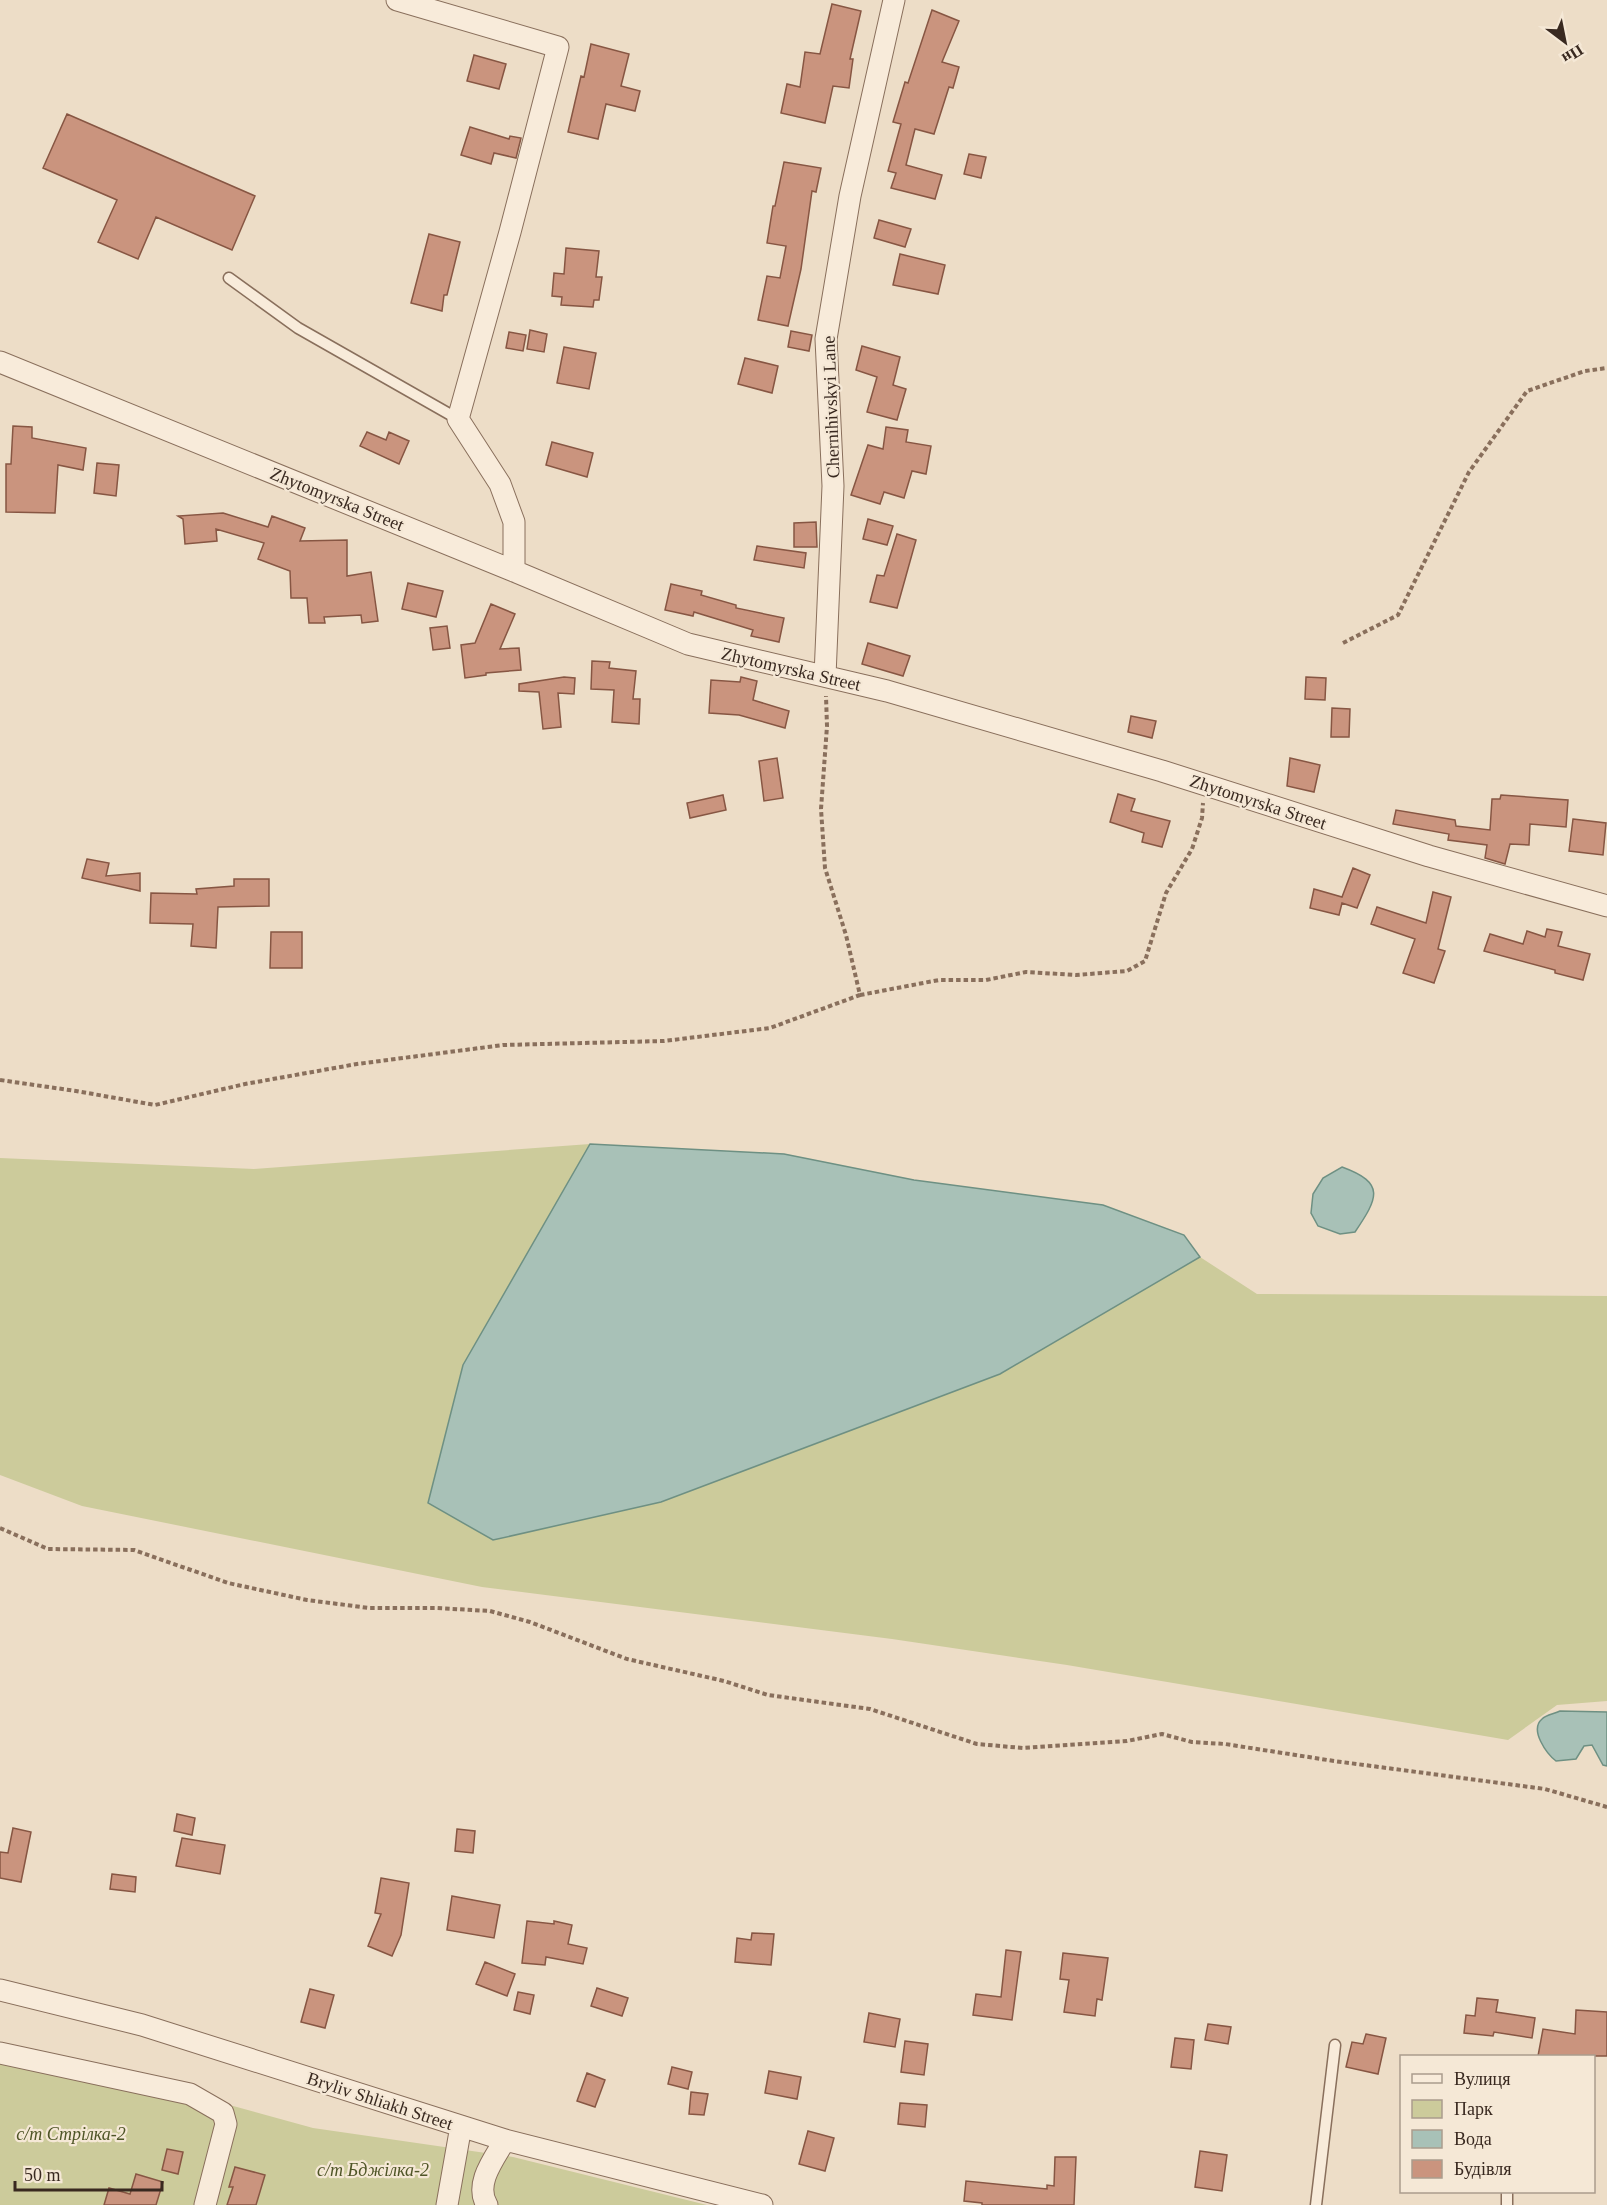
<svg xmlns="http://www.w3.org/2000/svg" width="1607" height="2205" font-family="'Times New Roman',serif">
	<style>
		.green { fill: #cccb9b }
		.water { fill: #a8c1b7; stroke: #6e9083; stroke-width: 1.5 }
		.building { fill: #ca947e; stroke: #875643; stroke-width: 1.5 }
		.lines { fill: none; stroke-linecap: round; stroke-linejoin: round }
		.service-casing { stroke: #896f5c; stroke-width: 13 }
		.minor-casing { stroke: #896f5c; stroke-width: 23 }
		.path { stroke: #896f5c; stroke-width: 4; stroke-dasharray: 4.5 3; stroke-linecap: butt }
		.service { stroke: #f8ebda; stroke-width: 10 }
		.minor { stroke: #f8ebda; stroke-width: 21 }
		.labels { text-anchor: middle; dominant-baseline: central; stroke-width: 4.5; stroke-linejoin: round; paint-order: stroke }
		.street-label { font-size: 18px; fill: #392920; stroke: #f5e8d6 }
		.park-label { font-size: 18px; font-style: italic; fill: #4f5527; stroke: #f5e8d6 }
	</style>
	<rect width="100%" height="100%" fill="#edddc7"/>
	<path class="green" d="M590,1144l-127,221 -35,139 233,-2 339,-128 200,-117 57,37 350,2v405l-50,4 -49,35 -441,-75 -175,-26 -410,-52 -400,-81 -82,-31v-317l254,11z
		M0,2042l313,86 200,29 194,48h-707z"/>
	<path class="water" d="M590,1144l194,10 130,26 189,25 81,30 16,22 -200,117 -339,128 -168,38 -65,-37 35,-138z
		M1342,1167c44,16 36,31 13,65l-15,2 -22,-8 -7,-13 2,-19 10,-16z
		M1560,1711l47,1v54l-4,-1 -11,-20 -8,1 -8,13 -20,2c-9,-7 -27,-31 -14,-42 4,-4 12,-5 18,-8z"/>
	<path class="building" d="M832,4l29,7 -11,48h3l-4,29 -16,-2 -8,37 -44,-10 6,-29 13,3 5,-35 15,2z
		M932,10l27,11 -17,41 17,5 -6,21 -4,-1 -15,47 -19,-5 -9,36 36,10 -7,24 -44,-11 5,-15 -8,-2 13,-47 -8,-2 12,-40 3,1z
		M591,44l38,10 -8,32 19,5 -5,20 -29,-7 -8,35 -30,-7 13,-56 3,1z
		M474,55l32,9 -7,25 -32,-8z
		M67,114l188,82 -23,54 -76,-33 -18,42 -40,-17 19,-42 -74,-32z
		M470,127l39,12 1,-3 11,2 -5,20 -22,-5 -3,11 -30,-9z
		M969,154l17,3 -5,21 -17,-4z
		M784,162l37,6 -5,24 -4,-1 -11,78 -13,57 -30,-6 9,-44 13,2 6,-32 -19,-3 6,-37h2z
		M879,220l32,9 -6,18 -31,-9z
		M429,234l31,8 -13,53h-3l-2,16 -31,-8z
		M566,248l33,3 -3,26h6l-3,23h-5l-1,7 -32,-2 1,-8 -10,-1 2,-23 10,1z
		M900,254l45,11 -7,29 -45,-9z
		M530,330l17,4 -3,18 -17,-3z
		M791,331l21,4 -3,16 -21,-4z
		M509,332l17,3 -3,16 -17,-3z
		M862,346l38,11 -7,28 13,4 -9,31 -30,-8 10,-35 -21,-7z
		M564,347l32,6 -7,36 -32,-6z
		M745,358l33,8 -6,27 -34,-9z
		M13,426l19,1v11l54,10 -3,22 -25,-5 -3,48 -49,-1v-48h5z
		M886,427l22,3 -2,12 25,4 -5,28 -14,-3 -8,27 -20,-6 -4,12 -29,-9 17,-50 15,4z
		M367,432l19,8 3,-8 20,9 -10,23 -39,-18z
		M552,442l41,11 -6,24 -41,-12z
		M97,463l22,2 -3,31 -22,-3z
		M223,513l45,14 4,-11 33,12 -5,13 47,-1v36l24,-4 7,49 -16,2 -1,-8 -37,2 1,6h-16l-2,-25h-16l-1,-27 -32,-12 6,-16 -48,-14 1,12 -32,3 -2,-25 -5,-3z
		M868,519l25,7 -6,19 -24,-6z
		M816,522l1,25h-23v-24z
		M897,534l19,6 -19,68 -27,-6 7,-27 7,1z
		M757,546l49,7 -2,15 -50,-8z
		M408,583l35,8 -7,26 -34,-8z
		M671,584l31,7 -1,4 35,10v3l48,10 -5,24 -28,-6 2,-6 -59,-18 -1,4 -28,-6z
		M491,604l24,10 -15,35 19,-1 2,22 -35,3v2l-21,3 -4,-33 14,-2z
		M447,626l3,22 -17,2 -3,-22z
		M868,643l42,13 -7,20 -41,-12z
		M592,661l18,1 -1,6 27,3 -3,28h7l-1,25 -27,-2 2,-32 -23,-1z
		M564,677l11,1 -1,16 -16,-1 3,34 -18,2 -4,-37 -20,-1v-7z
		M741,677l16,4 -4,19 36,11 -4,17 -46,-13 -30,-2 2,-33 29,2z
		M1306,677l20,1 -1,22 -20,-1z
		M1332,708l18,1 -1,28h-18z
		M1131,716l25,5 -4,17 -24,-6z
		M777,758l6,40 -19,3 -5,-40z
		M1290,758l30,7 -6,27 -27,-6z
		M1118,794l17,5 -4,12 39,10 -8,26 -20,-5 2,-9 -34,-11z
		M723,795l3,15 -36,8 -3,-15z
		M1501,795l67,5 -2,27 -36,-3 -1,21 -19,-1 -5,20 -20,-6 2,-13 -39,-5 1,-6 -56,-10 3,-14 59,10 1,6 34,4 2,-31h8z
		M1573,819l33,4 -3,32 -34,-4z
		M87,859l22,4 -3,13 34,-3v18l-58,-13z
		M1353,868l17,7 -13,33 -15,-5 -3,12 -29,-7 4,-19 28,8z
		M234,879h35v27l-51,1 -2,41 -25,-2 2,-22 -43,-1 1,-30 46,1 -1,-5 38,-3z
		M1433,892l18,5 -13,52 7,2 -11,32 -31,-10 12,-34 -44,-15 6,-17 49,16z
		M1547,929l15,3 -4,14 32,8 -7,26 -28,-7v-3l-71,-19 6,-17 33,10 4,-13 18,6z
		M271,932h31v36h-32z
		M177,1814l18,4 -3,17 -18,-4z
		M13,1828l18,4 -10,50 -21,-4v-26l8,1z
		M457,1829l18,2 -2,22 -18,-2z
		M182,1838l43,7 -5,29 -44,-8z
		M112,1874l24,3 -1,15 -25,-3z
		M381,1878l28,5 -8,52 -9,21 -24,-10 13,-32 -6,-1z
		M452,1896l48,9 -6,33 -47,-8z
		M527,1921l27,3v-3l18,4 -4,19 19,4 -4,16 -37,-7 -1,8 -23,-2z
		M752,1933l22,1 -3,31 -36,-3 2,-24 14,2z
		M1006,1950l15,2 -9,68 -39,-5 3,-21 25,3z
		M1063,1953l45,5 -6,42 -5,-1 -2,17 -31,-4 5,-32 -9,-1z
		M485,1962l30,12 -8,22 -31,-12z
		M597,1988l31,10 -6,18 -31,-10z
		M310,1989l24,6 -9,33 -24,-6z
		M518,1992l16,3 -4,19 -16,-4z
		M1477,1998l21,2 -2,12 39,6 -3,20 -38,-6 -1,4 -29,-3 2,-18 9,1z
		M1576,2010l31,2v44h-69l5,-27 32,5z
		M869,2013l31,6 -5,28 -31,-5z
		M1208,2024l23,3 -3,17 -23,-4z
		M1366,2034l20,4 -8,36 -32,-7 6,-25 11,2z
		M1175,2038l19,2 -3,29 -20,-2z
		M905,2041l23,3 -4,31 -23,-3z
		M672,2067l20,5 -4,17 -20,-5z
		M769,2071l32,6 -4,22 -32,-6z
		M587,2073l18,7 -10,27 -18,-6z
		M691,2092l17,2 -4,21 -15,-1z
		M900,2103l27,2 -2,22 -27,-3z
		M808,2131l26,7 -9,33 -26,-7z
		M167,2149l16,3 -5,22 -16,-4z
		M1200,2151l27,4 -5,36 -27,-4z
		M1055,2157h21l-2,48h-92v-2l-18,-2 2,-20 81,8v-4l7,1z
		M235,2167l30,8 -9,30h-29l6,-18h-4z
		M136,2174l27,8 -7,23h-52l5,-17 21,6z"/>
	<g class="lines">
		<defs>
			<path id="service" d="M229,278l69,50 160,91
				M1316,2205l19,-160
				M1507,2205v-13"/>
			<path id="minor" d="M397,0l161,47 -48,185 -52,187 42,65 14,38v49
				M0,362l514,209 174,73 199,47 275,80 267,85 178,50
				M825,676l8,-190 -7,-147 24,-143 44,-196
				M0,1990l142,35 363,115 257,65
				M0,2053l190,41 33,19 3,11 -21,81
				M447,2205l14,-79
				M487,2205c-13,-21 7,-46 18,-65"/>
		</defs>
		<use href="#service" class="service-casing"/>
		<use href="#minor" class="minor-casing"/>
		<path class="path" d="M1343,643l55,-28 71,-143 58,-81 58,-20 22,-3
			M860,995l79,-15h47l40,-8 50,3 51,-4 18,-10 21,-68 26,-44 10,-31 1,-15
			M0,1080l76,11 79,14 90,-21 112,-20 146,-19 161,-4 106,-13 90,-33 -14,-60 -21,-67 -4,-59 6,-83 -1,-30
			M0,1528l48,21 86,1 94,33 79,17 62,8h67l54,3 40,11 97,37 97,22 44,14 102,14 107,35 46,4 104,-7 35,-7 30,8 33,2 109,17 211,28 62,18"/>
		<use href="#service" class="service"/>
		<use href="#minor" class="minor"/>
	</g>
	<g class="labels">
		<g class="street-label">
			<text transform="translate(831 407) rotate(-92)">Chernihivskyi Lane</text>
			<text transform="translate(337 499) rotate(22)">Zhytomyrska Street</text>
			<text transform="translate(791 669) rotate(13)">Zhytomyrska Street</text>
			<text transform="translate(1258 802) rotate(18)">Zhytomyrska Street</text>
			<text transform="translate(380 2101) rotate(18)">Bryliv Shliakh Street</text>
		</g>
		<g class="park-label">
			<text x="71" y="2134">с/т Стрілка-2</text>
			<text x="373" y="2170">с/т Бджілка-2</text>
		</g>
	</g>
	<rect x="1400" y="2055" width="195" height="138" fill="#f5e8d6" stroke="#aa9c8d" stroke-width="1.5"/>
	<rect x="1412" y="2074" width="30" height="9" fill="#f8ebda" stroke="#aa9c8d" stroke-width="1.5"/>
	<text x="1454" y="2085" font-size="18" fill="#392920">Вулиця</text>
	<rect x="1412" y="2100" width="30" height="18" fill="#cccb9b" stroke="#aa9c8d" stroke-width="1.5"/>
	<text x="1454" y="2115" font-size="18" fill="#392920">Парк</text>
	<rect x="1412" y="2130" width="30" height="18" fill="#a8c1b7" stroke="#aa9c8d" stroke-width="1.5"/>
	<text x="1454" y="2145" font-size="18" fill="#392920">Вода</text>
	<rect x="1412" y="2160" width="30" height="18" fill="#ca947e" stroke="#aa9c8d" stroke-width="1.5"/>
	<text x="1454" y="2175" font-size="18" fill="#392920">Будівля</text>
	<g transform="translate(1565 42) rotate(148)" stroke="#f5e8d6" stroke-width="4.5" paint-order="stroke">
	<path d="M0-4.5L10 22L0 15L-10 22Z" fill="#392920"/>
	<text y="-9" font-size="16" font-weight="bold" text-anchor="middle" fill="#392920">Пн</text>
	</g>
	<path d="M15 2181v9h147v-9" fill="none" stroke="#392920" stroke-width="3"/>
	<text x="24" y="2181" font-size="18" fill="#392920" stroke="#f5e8d6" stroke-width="4.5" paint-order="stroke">50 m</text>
</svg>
